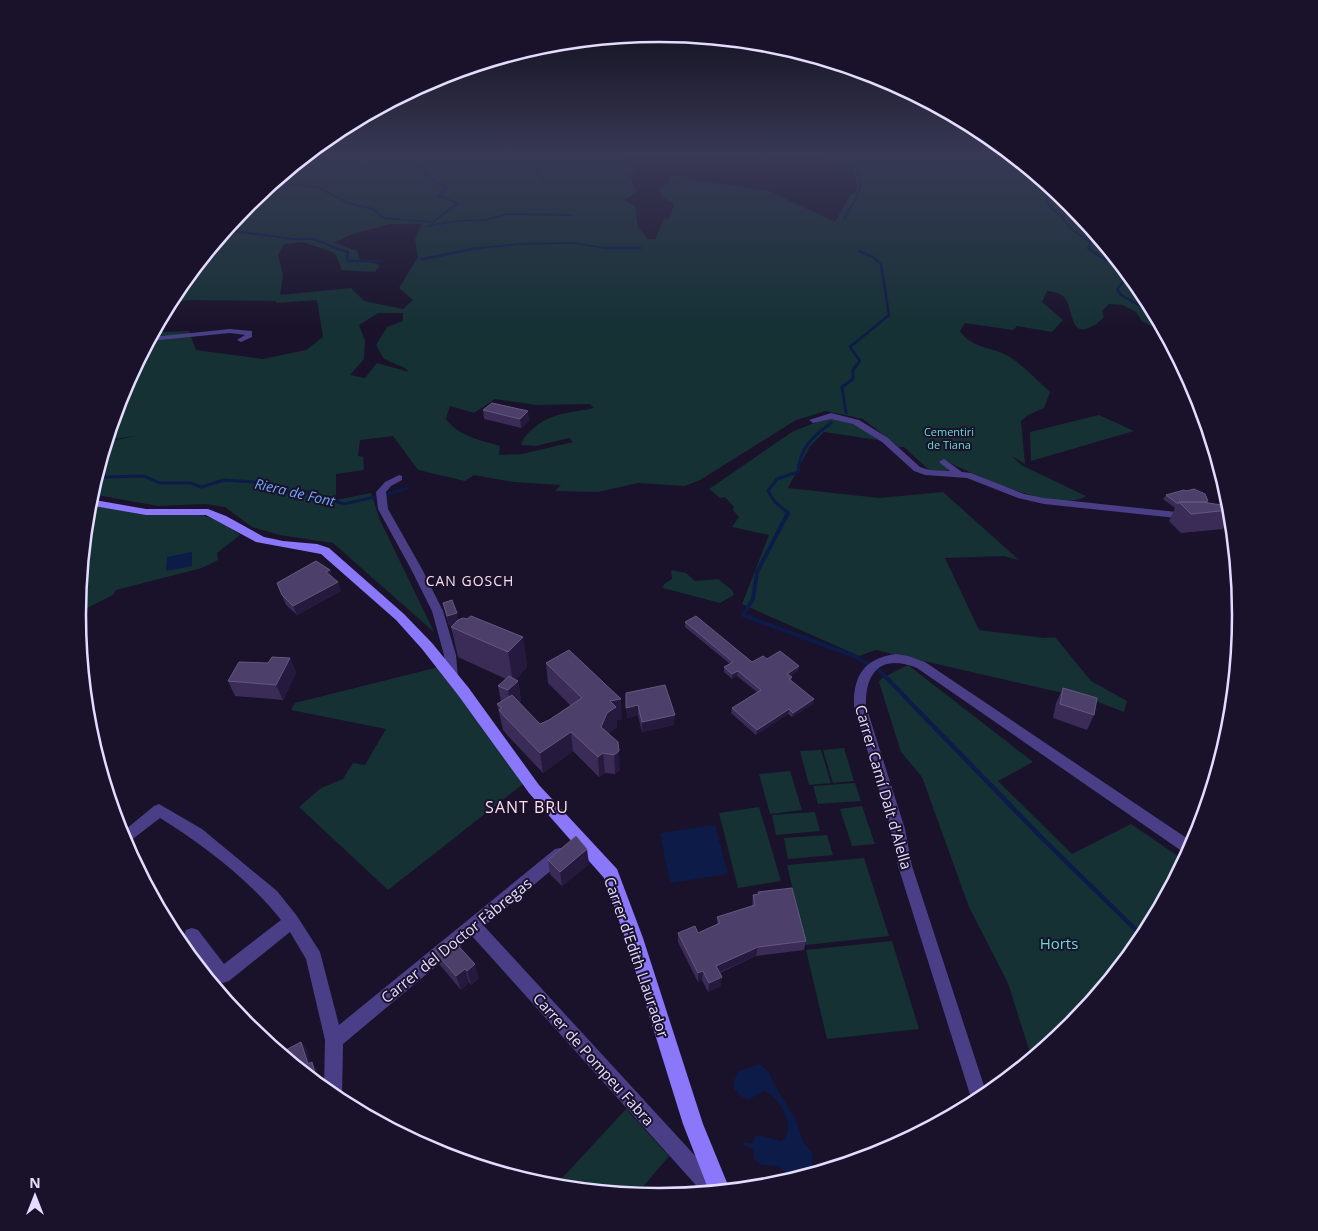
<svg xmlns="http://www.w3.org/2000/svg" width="1318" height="1231" font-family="'Open Sans',sans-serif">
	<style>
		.green { fill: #153134; fill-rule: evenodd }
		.water { fill: #0d1b48 }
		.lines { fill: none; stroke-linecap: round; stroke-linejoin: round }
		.stream-far5 { stroke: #0d1b48; stroke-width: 2 }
		.stream-far4 { stroke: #0d1b48; stroke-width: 2.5 }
		.stream-far3 { stroke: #0d1b48; stroke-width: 3 }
		.stream-far2 { stroke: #0d1b48; stroke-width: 4 }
		.stream-far1 { stroke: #0d1b48; stroke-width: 4.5 }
		.stream { stroke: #0d1b48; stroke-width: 5.5 }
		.street { fill: #4a3f87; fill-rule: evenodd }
		.secondary { fill: #8a77fa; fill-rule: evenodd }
		.wall { fill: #3a2c57 }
		.shaded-wall { fill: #251a3d }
		.building { fill: #4c3f69; stroke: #645880 }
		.labels { text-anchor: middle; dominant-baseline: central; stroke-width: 4; stroke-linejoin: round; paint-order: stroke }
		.far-park-label { font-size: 11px; fill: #69ddce; stroke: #19122a }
		.water-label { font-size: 14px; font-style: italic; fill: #6ea8fa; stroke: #19122a }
		.neighbourhood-label { font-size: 14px; letter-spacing: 1px; fill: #fedeef; stroke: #19122a }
		.near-street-label { font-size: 15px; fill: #e4dcfe; stroke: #19122a }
		.near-park-label { font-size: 15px; fill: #69ddce; stroke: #19122a }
		.near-neighbourhood-label { font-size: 16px; letter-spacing: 1px; fill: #fedeef; stroke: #19122a }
		.rim { fill: none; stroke: #e4dcfe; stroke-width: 2.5 }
	</style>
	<rect width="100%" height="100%" fill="#19122a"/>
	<path class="green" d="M306,156h319l-1,2 12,9 -6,10 7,15 -13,8 11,6 3,21 10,12h7l9,-20 6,-1 4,-14 -10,-6 -5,-8 11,-9v-5l11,-1 14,5 74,11 66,31 15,-27 6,-3 1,-5 -3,-16 -19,-11 -24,-4h201l59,48 72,89 22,41 -23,-13 -6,-9 -13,-7 -14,-1 -7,7 2,6c-6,7 -24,20 -30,6 -7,-18 -3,-30 -27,-32l-5,11 21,18 -11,12 -35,-6 -4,4 -48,-7 -5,8c12,18 31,15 48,25 13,7 30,25 42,36l-6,16 -16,7 -7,6 4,43 -13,-8 9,9 65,31c-28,19 -111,-22 -141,-35l4,8 -3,2 -17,-1 -25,-23h-5l-36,-28 -37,-8 -30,9 -96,60 -15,6 -47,-3 -40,9 -43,-1 6,-6 -48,-3 -39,-7 -9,6 -47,-11 -25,-34 -33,4 -2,16 5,1 1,13 -28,4v26l35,-7 9,27 54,112 -101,-89 -53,-8 -28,-8 -27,-20 -20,-3 -47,2 -67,-12 16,-52 28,-6 -28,4 15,-47 38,-73 3,12 26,-1 7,19 67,9 43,-9 17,-13 -6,-37 -40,3 -1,-2 -89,-1 -18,4 6,-12 73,-88zM390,224h32l-7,15 3,18 -19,31 14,12 -10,9 -39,-8 -13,-13 -71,7 3,-21 -5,-19 6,-11 19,-2 32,11 7,17 33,2 5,-7 -20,-6 -3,-8 -23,-8 16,-8zM378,313h25v8l-16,6 -11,18 8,14 21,9 4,4 -32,-9 -12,15 -15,-3 14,-16 1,-18 -6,-16zM495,399l41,6 54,-1 4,4c-22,5 -41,4 -59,19 -7,6 -11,9 -14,18l15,1 33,-8 4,4 -51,12 -23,1 1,-9c-20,-6 -42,-10 -54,-27l4,-13 24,7z
		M1099,415l35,16 -103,30 -1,-29z
		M824,419c20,-1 39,7 54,21l-54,-8 -14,14 -22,42 91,10 64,-6 76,68 -15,-4 -59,2 34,72 66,8 10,-1 36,44 36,20 -3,11 -31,-12 -217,-50 -17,6 -117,-52 27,-69 -37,-8 7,-10 -6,-7 1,-3 -9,-10 -5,1 -11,-9 83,-57z
		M88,505l54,8 58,1 22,8 18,13 -23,18 1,7 -16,8 -86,22 -3,5 -36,18z
		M671,570l15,3 9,8 23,-2 14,11 2,5 -14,8 -57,-15 1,-4 8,-5z
		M908,665l125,97 -35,19 74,73 59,-30 54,37 -42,78 -73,88 -36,29h-3l-23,-73 -39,-76 -47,-130 -21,-25 -22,-70 3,-4z
		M439,667l84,117 -135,106 -89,-83 22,-19 22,-9 10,-16 12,2 21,-36 -95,-19 4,-7z
		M844,748l10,33 -21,2 -10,-33z
		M821,750l10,33 -22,2 -9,-34z
		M790,771l12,39 -32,4 -11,-40z
		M855,783l6,18 -43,3 -5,-18z
		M862,806l13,38 -23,2 -12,-37z
		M759,807l22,74 -43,7 -19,-75z
		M815,812l5,19 -44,4 -4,-20z
		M827,835l6,20 -45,4 -4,-21z
		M864,858l25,78 -83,9 -19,-80z
		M892,941l27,88 -92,10 -21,-89z
		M626,1109l43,47 -33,39 -82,-8z"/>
	<path class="water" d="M192,552v14l-26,5 1,-14z
		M715,825l13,49 -58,9 -10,-50z
		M759,1064l10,8 6,14 20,32 8,24 9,10 1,22 -10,3 -13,-3 -14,-8 -14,-1 -8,-6 -1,-10 -9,-4v-3l9,2 1,-6 4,-3 23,6c18,-11 -3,-46 -17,-50l-16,9 -6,-3 -8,-8v-9l5,-9z"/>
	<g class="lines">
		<path class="stream-far5" d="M329,156l17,4 73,6
			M429,156l-10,10 13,14 15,7 -8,9 19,7 -26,20
			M837,156l-1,4c6,3 13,5 18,9 17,14 -3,36 -10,50
			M1006,156l12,5
			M1032,172l14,19 2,14 14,12 9,12 19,13 -1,7
			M541,181l3,-1 -7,-10 3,-4 18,-7 1,-3
			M275,182l42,5 31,16 25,6 11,9 49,4
			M428,226l28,-5 30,-1 21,-6 65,1
			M226,230l67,9h20l26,10
			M470,249l50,-5 54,-1 31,5h35"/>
		<path class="stream-far4" d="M335,248l13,4 -1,9h34
			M605,248h35
			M1088,248c15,13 28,12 38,31l-9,10 4,6 33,19
			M422,259c20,-3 40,-9 60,-11
			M856,366l4,-5 -10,-14 39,-32 -8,-51 -8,-7 -14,-6"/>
		<path class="stream-far3" d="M846,413l-4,-26 11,-8v-9l4,-6
			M97,474l9,3 38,-1 16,7h30l11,4 23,-7 30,2 20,3 17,9 16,-2 37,12 31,-7
			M388,494l20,-6
			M788,513l-13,-11 -7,-11 9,-12 21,-7c2,-24 14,-35 33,-49"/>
		<path class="stream-far2" d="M787,512l1,1 -31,59 -4,27 -10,16 111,41 26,15 27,28"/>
		<path class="stream-far1" d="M906,698l135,139 99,97"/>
		<path class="stream" d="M1139,933l4,4"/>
		<path class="street" d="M230,329l22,2v6l-11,5 -4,-2 8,-5 -15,-2 -81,8 3,-4z
			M831,413l28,7 29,18 32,29 9,3 21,1 -11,-9 5,-3 18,13 9,1 53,21 20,4 142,15 5,3 -5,3 -142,-15 -26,-6 -51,-20 -42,-3 -11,-4 -32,-29 -29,-18 -22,-5 -18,4 -4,-3z
			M399,475l3,1v4l-11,6 -5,6 2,17 34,60 21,42 13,44 2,23 -2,3h-8l-2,-3 -2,-23 -12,-44 -21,-42 -33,-60 -2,-17 9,-10z
			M1211,517l14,3 7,4 1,8 -15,-8 -11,-2 -1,-2 1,-2z
			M896,654l12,2 17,6 269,181 -6,11h-2l-269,-186c-35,-14 -52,3 -51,38l39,123 7,37 75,229 -14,9 -75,-238 -7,-37 -37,-123c-1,-31 11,-48 42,-52z
			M159,804l43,25 75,62 20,25 23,36 19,73 216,-176 5,-1 5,1 2,5 -2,5 -81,67 238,259 2,6 -21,2 -231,-257 -129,108 -1,53 -2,4 -16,-11 1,-50 -19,-81 -16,-27 -61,49 -6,2 -6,-2 -33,-46 2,-5 6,-2 6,2 26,34 57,-44c-29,-38 -80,-77 -121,-102l-35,27 -5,-11 34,-28z"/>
		<path class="secondary" d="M89,499l57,10h62l18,7 38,21 19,4 34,3 12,4 75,66 28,29 36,44 71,98 78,84 26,69 60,186 27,66 -21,1 -26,-67 -58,-186 -21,-60 -75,-85 -71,-98 -36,-46 -26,-29 -75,-66 -65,-12 -50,-27h-60l-58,-10z"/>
	</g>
	<path class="wall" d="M1189,379l8,14v1l-10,-2 1,-11z
		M483,410l46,10 -8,8 -37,-9z
		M1166,495l64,13 1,6 -8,15 -42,4 -12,-12 6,-13 -12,-9z
		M330,570l2,7 9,14 -44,24 -11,-10 -9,-22z
		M443,603l15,17 9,-1 56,18 4,30 -12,13 3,1 3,20 -2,2 21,21 9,-4 22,-14 -23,-23 -2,-20 76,56 -5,1v7l-8,6 11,37 -5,4 -10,-1 -6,4 -26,-26 -30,22 -35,-37 -5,-6 -6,-26 4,-3 -3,-15 8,-7 -48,-22 -7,-30 2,-2 -4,1z
		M685,622l67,40 15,-3 31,12 -8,5 2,1 -1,4 22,23 -21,13 -4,-3 -32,21 -25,-22 1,-5 25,-16 -20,-16 -5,3 -8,-7v-5l6,-3 -45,-37z
		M290,658l6,15 -13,27 -48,-4 -7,-15 40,-18z
		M1063,688l31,27 -7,15 -34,-12 3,-15z
		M626,693l48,32 -32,7 -4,-17 -11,3z
		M548,860l41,4 -27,22 -12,-12z
		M758,892l48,49 -2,9 -48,6 -36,17 1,13 -13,6 -6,-12 -4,2 -20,-40v-9h20l19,-9v-7l35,-11 1,-11 5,-1z
		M435,952l44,26 -8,7 -2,-3 -8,8 -21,-25z"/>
	<path class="shaded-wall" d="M158,324v8l-4,1z
		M528,411l1,9 -8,8 -1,-9z
		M330,570l3,10 -7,-8z
		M338,582l3,9 -44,24 -4,-9z
		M457,613l2,10 -10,3 -2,-10z
		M523,637l4,30 -14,15 -5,-30z
		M290,658l6,15 -13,27 -7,-15z
		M799,666l-1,5 -12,8 1,-5z
		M738,671l-1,5 -5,3v-5z
		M518,681l3,20 -10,9 -3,-20z
		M621,699l1,20 -5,1v7l-8,6 -8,-6 9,-26z
		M814,699l-1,5 -21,13 1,-4z
		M638,705v10l-11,3 -1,-10z
		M789,709l-1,5 -32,21 1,-5z
		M675,715l-1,10 -32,7v-10z
		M571,732l2,19 -30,22 -3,-20z
		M619,751l1,19 -5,4 -1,-19z
		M603,753l2,20 -6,4 -1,-20z
		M587,849l2,15 -27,22 -2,-14z
		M758,947l-2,9 -41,18 1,-8z
		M475,964l4,14 -8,7 -4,-14z
		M465,969l4,13 -8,8 -5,-14z
		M703,971l-1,9 -4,2v-9z
		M722,977l-1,9 -13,6 1,-9z
		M301,1042l6,8 6,22 -5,-8z
		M312,1062l5,8 5,18 -4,-3z"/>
	<path class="building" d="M492,403l36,8 -8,8 -37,-9z
		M1194,489l11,5 3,7 -4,1h-25l-1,2 -12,-9 18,-5 2,1z
		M1179,502h23l26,4 2,2v2l-39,4z
		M316,561l14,9 -4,2 12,10 -45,24 -11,-11 -5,-12z
		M452,600l5,13 -10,3 -4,-13z
		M471,616l52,21 -15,15 -57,-25 7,-7 5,-2 4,1z
		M696,616l56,46 11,-6 4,3 13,-8 19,15 -12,8 5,3 -3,2 25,20 -21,14 -4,-4 -32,21 -25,-22 29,-18 -23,-19 -6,3 -8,-7 9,-5 -48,-40z
		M569,650l52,49 -11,2 6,6 -9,6 -6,14 17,15 1,9 -5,4 -11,-2 -5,4 -27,-25 -31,21 -36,-37 -5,-6 3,-2 -5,-4 15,-9 28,29 9,-4 33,-22 -36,-35z
		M272,657l18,1 -14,27 -48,-4 11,-19 29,1z
		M509,676l9,5 -10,9 -10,-4z
		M665,685l10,30 -33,7 -4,-17 -12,3v-15z
		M1063,688l34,10 -3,17 -34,-11z
		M576,836l11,13 -27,23 -12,-12z
		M792,888l14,53 -48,6 -42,19 6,11 -13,6 -6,-12 -5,2 -20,-40 17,-7 3,7 22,-10 -3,-6 38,-12 -2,-10 6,-1 -1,-2z
		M451,938l24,26 -8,7 -2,-2 -9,7 -21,-24z
		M301,1042l7,22 4,-2 6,23 -38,-32z"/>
	<linearGradient id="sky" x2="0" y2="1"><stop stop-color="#0e0a17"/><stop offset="0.47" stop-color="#383955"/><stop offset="1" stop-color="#383955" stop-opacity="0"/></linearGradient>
	<rect width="1318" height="329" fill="url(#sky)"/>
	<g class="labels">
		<g class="far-park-label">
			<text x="949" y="431">Cementiri<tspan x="949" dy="13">de Tiana</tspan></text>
		</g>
		<g class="water-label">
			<text transform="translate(295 492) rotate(13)">Riera de Font</text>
		</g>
		<g class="neighbourhood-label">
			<text x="470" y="580">CAN GOSCH</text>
		</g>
		<g class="near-street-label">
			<text transform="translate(884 787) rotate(74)">Carrer Camí Dalt d'Alella</text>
			<text transform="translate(456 940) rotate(-39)">Carrer del Doctor Fàbregas</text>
			<text transform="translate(637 957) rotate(71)">Carrer d'Edith Llaurador</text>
			<text transform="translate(594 1059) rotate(48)">Carrer de Pompeu Fabra</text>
		</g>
		<g class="near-park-label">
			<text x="1059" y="943">Horts</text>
		</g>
		<g class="near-neighbourhood-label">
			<text x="527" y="807">SANT BRU</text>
		</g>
	</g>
	<path d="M0 0H1318V1231H0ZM86 615a573 573 0 1 1 1146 0a573 573 0 1 1-1146 0Z" fill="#19122a" fill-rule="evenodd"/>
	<path class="rim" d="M86 615a573 573 0 1 1 1146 0a573 573 0 1 1-1146 0Z"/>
	<g transform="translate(35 1196)" stroke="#19122a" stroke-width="4" paint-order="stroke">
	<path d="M0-4L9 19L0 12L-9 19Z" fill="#e4dcfe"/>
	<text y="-8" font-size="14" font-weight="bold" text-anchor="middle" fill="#e4dcfe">N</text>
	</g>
</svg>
